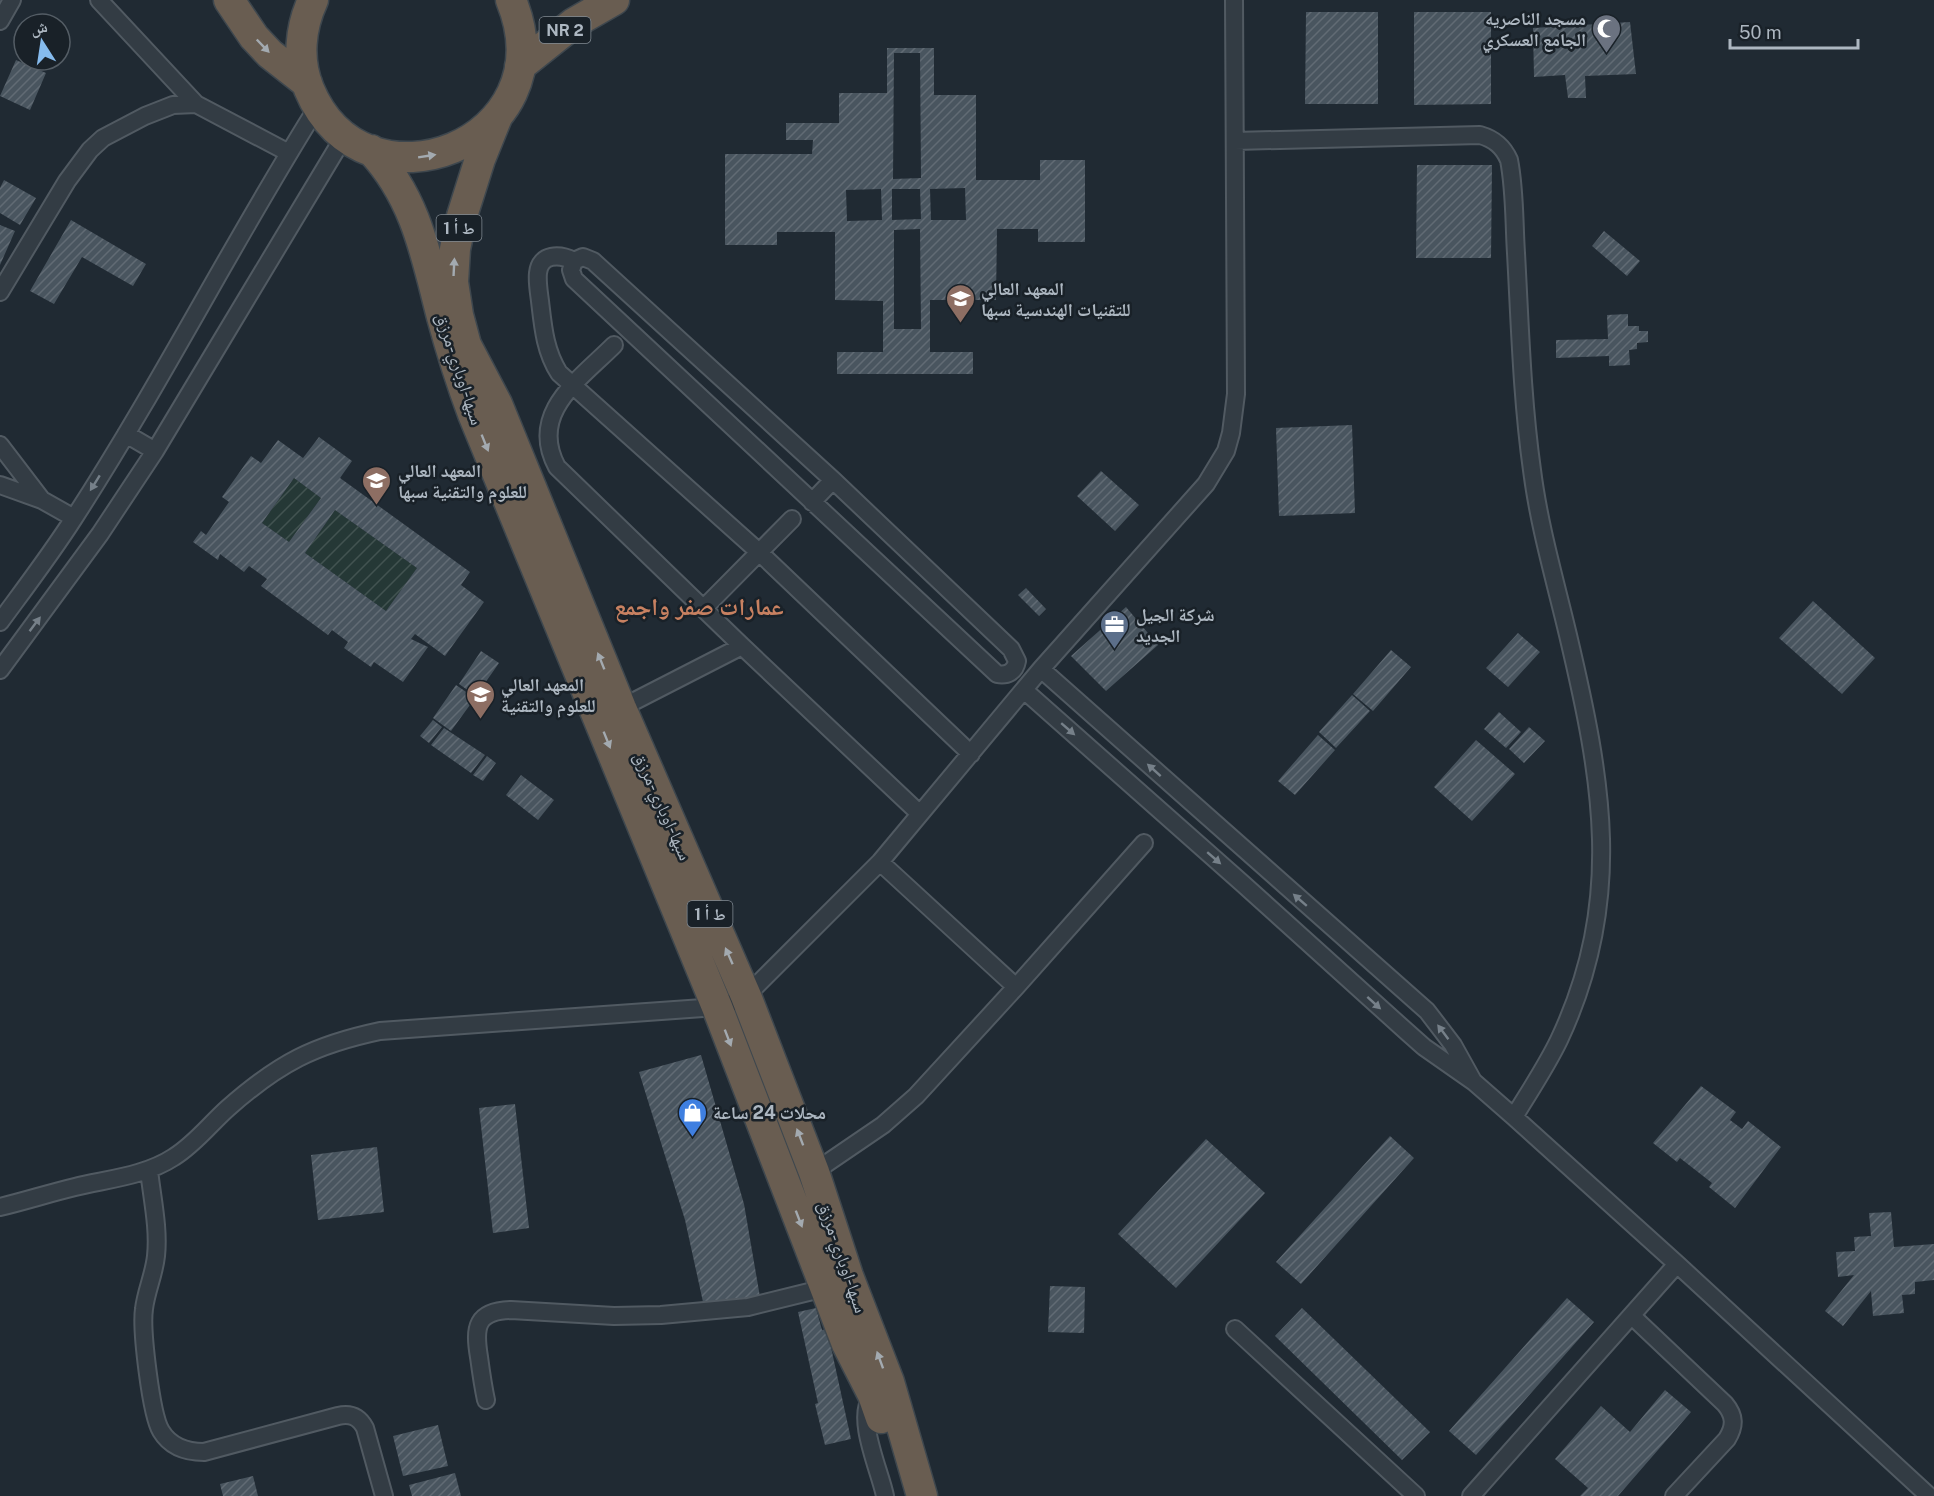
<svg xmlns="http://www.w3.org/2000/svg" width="1934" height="1496" font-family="'Public Sans','Noto Naskh Arabic',sans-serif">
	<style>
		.garden { fill: url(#garden-furrows) }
		.building { fill: url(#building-hatch); fill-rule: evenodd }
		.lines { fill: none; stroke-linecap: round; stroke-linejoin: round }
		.street-casing { stroke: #515a62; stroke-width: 20 }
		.highway-casing { stroke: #3e474e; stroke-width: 33 }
		.street { stroke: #333c44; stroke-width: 16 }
		.highway { stroke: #695d51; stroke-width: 30 }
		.oneway { fill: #a3aab0 }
		.oneway2 { fill: #768089 }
		.labels { text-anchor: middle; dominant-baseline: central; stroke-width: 5; stroke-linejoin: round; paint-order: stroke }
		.shield { fill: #192128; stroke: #818a93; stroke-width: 1.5 }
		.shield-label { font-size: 16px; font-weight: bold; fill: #adb7c1 }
		.poi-label { font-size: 18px; font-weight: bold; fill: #adb7c1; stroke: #192128; text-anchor: start }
		.street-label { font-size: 18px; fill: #adb7c1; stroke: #192128 }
		.district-label { font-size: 24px; font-weight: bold; fill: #c88161; stroke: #192128 }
	</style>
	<defs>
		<pattern id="garden-furrows" width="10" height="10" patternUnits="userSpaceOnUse" patternTransform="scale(1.5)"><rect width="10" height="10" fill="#253836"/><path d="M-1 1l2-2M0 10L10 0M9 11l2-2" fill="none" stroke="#425351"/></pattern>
		<pattern id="building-hatch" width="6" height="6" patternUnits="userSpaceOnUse" patternTransform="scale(1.5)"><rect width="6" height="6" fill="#49555f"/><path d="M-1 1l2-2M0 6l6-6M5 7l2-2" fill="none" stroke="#616b74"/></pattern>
	</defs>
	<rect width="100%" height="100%" fill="#202a33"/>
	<path class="garden" d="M294,478l27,20 -32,44 -27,-19z
		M335,510l82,58 -31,43 -81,-58z"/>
	<path class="building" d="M1306,12h72v92h-73z
		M1414,12h77v92l-77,1z
		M1630,22l6,52 -51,2 1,22h-18l-3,-23 -31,2 -1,-49z
		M887,48h47v47h42v85h64v-20h45v82h-47v-13h-41l-1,71h-66v52h43v22h-136v-22h46v-51l-48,-1v-68h-58v13h-52v-91h87l1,-14h-27v-17h53v-30h48zM894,53h26l1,125 -28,1zM965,188l1,32h-35l-1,-31zM881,189l1,31 -35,1 -1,-31zM892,189h28l1,30 -29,1zM920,229l1,100h-27v-99z
		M16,60l30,13 -16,37 -30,-14z
		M1417,165h75l-1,93h-75z
		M4,180l32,18 -16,27 -20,-12v-25z
		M71,220l75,44 -13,22 -51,-29 -28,47 -24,-13z
		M0,225l15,6 -15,34z
		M1604,231l36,30 -13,15 -35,-30z
		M1628,314v12h11v5h9v11l-11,1v6l-8,1 1,15 -21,1v-10l-53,2v-18l52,-1 -1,-24z
		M1352,425l3,88 -76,3 -3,-88z
		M319,437l33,24 -12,17 130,94 -9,13 23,17 -39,54 -30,-22 -4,5 17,8 -25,35 -29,-20 -3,5 -27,-19 4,-6 -16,-12 -4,5 -67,-49 6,-7 -18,-13 -5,6 -24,-18 -2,6 -25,-18 8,-11 5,4 23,-33 -7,-5 29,-41 10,7 17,-23 25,18zM294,478l27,20 -32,44 -27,-19zM335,510l82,58 -31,43 -81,-58z
		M1101,471l38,34 -24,26 -38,-35z
		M1026,588l20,21 -7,7 -21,-21z
		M1813,601l62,57 -33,36 -63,-56z
		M1126,607l32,38 -52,46 -35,-35z
		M1518,633l22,19 -32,35 -22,-19z
		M1391,650l20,17 -38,44 -20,-17z
		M481,651l18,12 -23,33 -17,-12z
		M456,685l19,13 -24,33 -18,-13z
		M1352,695l18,16 -34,37 -17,-16z
		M1499,712l22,20 -15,16 -22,-19z
		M433,720l9,7 -13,16 -9,-7z
		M1529,727l16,14 -21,22 -15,-14z
		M444,728l41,27 -14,18 -40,-28z
		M1318,735l17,15 -40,45 -17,-14z
		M1476,740l39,34 -43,47 -38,-34z
		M487,756l9,7 -13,18 -10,-6z
		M521,775l33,25 -16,20 -32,-25z
		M701,1055l43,149 16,93 -57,5 -18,-82 -46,-148z
		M1701,1086l35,26 -6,8 12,9 6,-8 33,26 -46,61 -26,-21 3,-4 -32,-25 -3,4 -24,-19z
		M515,1104l14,124 -36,5 -14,-125z
		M1390,1136l24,22 -113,126 -25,-22z
		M1206,1139l59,54 -89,95 -58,-54z
		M377,1147l7,65 -66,8 -7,-65z
		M1891,1212l3,35 40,-3v36l-19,2v12l-13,1 2,18 -31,3 -2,-25 -28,35 -18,-15 29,-36 -16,2 -2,-25 19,-1 -1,-14 17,-1 -2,-23z
		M1050,1286l35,1 -1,46 -36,-1z
		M1567,1298l27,24 -118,133 -27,-24z
		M816,1308l6,22 5,-1 24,110 -26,6 -10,-41 3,-1 -20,-91z
		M1302,1308l128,124 -28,28 -127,-124z
		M1665,1390l26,22 -73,84h-38l8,-8 -33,-29 46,-53 29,26z
		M438,1425l10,41 -45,10 -10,-40z
		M455,1473l6,23h-49l-3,-11z
		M253,1476l5,20h-35l-3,-12z"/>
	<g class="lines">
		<defs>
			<path id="street" d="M99,0l97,104 93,49
				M0,21l12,-21
				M1235,141l245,-6c14,4 23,11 29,25 6,30 5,63 7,93 4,73 6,146 16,217 7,56 23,110 36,165 34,144 57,265 -9,405 -13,27 -30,52 -45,77
				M583,257l10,4 240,219 178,169 6,12c-2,11 -10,15 -20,13l-423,-395 -3,-9 3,-9z
				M574,261c-14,-7 -34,-8 -36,12 -1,9 1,20 2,28 3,26 5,50 19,72l200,179 212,202
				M0,292l67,-111 23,-31 13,-12 42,-22 28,-11 23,-1
				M614,345c-35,35 -86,68 -57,122l185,179 178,168
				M126,434l29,17
				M0,445l42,55 32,18
				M0,485l42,15
				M812,502l21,-22
				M703,609l89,-90
				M0,622c25,-34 51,-68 74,-104 87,-134 159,-277 244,-412
				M1041,669l386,342 26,34 20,36
				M0,670l100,-136 55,-83 190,-316
				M1024,690l218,193 164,148 18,16 50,35 40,35 163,147 252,232
				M621,708l121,-62
				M880,862l136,125
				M149,1170c3,28 10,58 7,86 -2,19 -10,35 -12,53 -3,20 7,106 17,122 9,15 25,21 43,21l134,-36c13,-3 21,1 27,12l19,68
				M814,1172l69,-47 33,-29 100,-109 128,-144
				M0,1207c25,-6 50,-14 75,-20 33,-8 70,-11 99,-30 21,-13 36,-33 54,-49 51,-45 86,-63 152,-77l337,-24 20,-6 19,-15 124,-124 161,-193 165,-185 20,-33 5,-18 5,-39 -2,-394
				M1632,1316l93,88c10,12 10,22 2,35l-53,57
				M1235,1329l181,167
				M871,1398c-15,22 9,73 14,98
				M486,1400c-3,-14 -5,-28 -7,-43 -5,-30 -3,-46 32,-47l103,6 47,-1 87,-8 77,-19
				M1471,1496l206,-232"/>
			<path id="highway" d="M229,0l25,37 16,17 37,29
				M313,0c-13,28 -16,60 -4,89 55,133 261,54 202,-89
				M520,66l54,-43 40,-23
				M497,117l-17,42 -18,57 -7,33 -2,33 5,33 8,30 31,59 124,304 125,288 68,176 34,104 41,106 33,114
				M371,150c45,48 55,105 71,167 9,33 19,65 31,97l244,593 130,337 26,51 8,23"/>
		</defs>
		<use href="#street" class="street-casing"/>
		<use href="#highway" class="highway-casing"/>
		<use href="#street" class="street"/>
		<use href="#highway" class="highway"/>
	</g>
	<defs><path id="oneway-solid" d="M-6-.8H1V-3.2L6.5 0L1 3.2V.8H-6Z" transform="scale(1.5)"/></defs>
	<g class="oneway">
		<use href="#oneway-solid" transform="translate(263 46) rotate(46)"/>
		<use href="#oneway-solid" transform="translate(427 156) rotate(-9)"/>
		<use href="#oneway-solid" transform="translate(454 267) rotate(-87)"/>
		<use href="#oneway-solid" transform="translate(485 443) rotate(68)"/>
		<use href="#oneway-solid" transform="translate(601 661) rotate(-112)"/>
		<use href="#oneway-solid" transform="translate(607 740) rotate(68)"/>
		<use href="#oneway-solid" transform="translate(729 956) rotate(-114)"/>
		<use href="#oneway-solid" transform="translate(728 1038) rotate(69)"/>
		<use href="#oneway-solid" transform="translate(800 1137) rotate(-111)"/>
		<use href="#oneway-solid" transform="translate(799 1219) rotate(69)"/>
		<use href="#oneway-solid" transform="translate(880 1360) rotate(-110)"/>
	</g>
	<g class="oneway2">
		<use href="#oneway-solid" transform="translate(95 483) rotate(122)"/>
		<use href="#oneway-solid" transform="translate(35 624) rotate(-53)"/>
		<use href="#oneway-solid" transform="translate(1068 729) rotate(41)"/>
		<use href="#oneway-solid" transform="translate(1154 770) rotate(-138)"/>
		<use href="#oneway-solid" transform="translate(1214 858) rotate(41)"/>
		<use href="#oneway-solid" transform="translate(1300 900) rotate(-139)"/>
		<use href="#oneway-solid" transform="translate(1374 1003) rotate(42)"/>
		<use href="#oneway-solid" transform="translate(1443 1032) rotate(-127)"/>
	</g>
	<defs>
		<symbol id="mosque-pin" viewBox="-11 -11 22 30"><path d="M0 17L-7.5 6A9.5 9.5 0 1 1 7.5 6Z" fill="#6b7280" stroke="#192128"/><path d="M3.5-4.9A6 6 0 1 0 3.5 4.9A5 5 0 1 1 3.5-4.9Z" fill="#fff"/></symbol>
		<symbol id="university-pin" viewBox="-11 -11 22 30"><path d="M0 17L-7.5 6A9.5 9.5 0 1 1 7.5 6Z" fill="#8d6e63" stroke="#192128"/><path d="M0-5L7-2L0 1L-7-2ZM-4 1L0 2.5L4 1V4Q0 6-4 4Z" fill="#fff"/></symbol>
		<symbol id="office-pin" viewBox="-11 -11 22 30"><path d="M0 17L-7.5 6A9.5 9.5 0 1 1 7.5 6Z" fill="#5c6f8a" stroke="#192128"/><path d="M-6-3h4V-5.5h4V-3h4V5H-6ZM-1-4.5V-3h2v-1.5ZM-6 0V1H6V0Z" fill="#fff"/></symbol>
		<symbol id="shop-pin" viewBox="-11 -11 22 30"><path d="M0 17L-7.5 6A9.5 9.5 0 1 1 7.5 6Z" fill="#3f7fe0" stroke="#192128"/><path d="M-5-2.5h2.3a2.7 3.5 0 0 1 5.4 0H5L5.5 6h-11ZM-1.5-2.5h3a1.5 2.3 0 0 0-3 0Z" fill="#fff"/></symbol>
	</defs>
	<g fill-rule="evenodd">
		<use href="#mosque-pin" x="1590" y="12" width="33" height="45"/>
		<use href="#university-pin" x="944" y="282" width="33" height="45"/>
		<use href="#university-pin" x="360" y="464" width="33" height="45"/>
		<use href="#office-pin" x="1098" y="608" width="33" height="45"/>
		<use href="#university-pin" x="464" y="678" width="33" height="45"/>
		<use href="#shop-pin" x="676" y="1096" width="33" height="45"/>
	</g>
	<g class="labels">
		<g class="shield">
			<rect x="539.5" y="17" width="51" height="26" rx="4.5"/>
			<rect x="436.5" y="215" width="45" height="26" rx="4.5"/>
			<rect x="687.5" y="901" width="45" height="26" rx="4.5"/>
		</g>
		<g class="shield-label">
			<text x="565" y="30">NR 2</text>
			<text x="459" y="228">ط أ 1</text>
			<text x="710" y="914">ط أ 1</text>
		</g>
		<g class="poi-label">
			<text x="1586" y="18" text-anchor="end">مسجد الناصريه<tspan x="1586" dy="21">الجامع العسكري</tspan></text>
			<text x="981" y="288">المعهد العالي<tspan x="981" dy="21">للتقنيات الهندسية سبها</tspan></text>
			<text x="398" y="470">المعهد العالي<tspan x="398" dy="21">للعلوم والتقنية سبها</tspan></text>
			<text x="1136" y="614">شركة الجيل<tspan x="1136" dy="21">الجديد</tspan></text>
			<text x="501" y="684">المعهد العالي<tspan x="501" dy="21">للعلوم والتقنية</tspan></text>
			<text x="713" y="1112">محلات 24 ساعة</text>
		</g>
		<g class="street-label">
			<text transform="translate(460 369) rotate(72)">سبها-اوباري-مرزق</text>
			<text transform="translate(663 806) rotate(66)">سبها-اوباري-مرزق</text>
			<text transform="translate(843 1257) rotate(71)">سبها-اوباري-مرزق</text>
		</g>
		<g class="district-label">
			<text x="699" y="606">عمارات صفر واجمع</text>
		</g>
	</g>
	<g transform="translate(42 42) rotate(348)"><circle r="28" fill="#192128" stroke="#545d65" stroke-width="1.5"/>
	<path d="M0-4.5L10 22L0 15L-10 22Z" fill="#86bbed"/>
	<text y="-9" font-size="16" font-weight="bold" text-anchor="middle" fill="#adb7c1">ش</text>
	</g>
	<path d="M1730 39v9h128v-9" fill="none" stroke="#adb7c1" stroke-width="3"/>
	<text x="1739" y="39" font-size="18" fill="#adb7c1" stroke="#192128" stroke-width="4.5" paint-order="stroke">50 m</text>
</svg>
